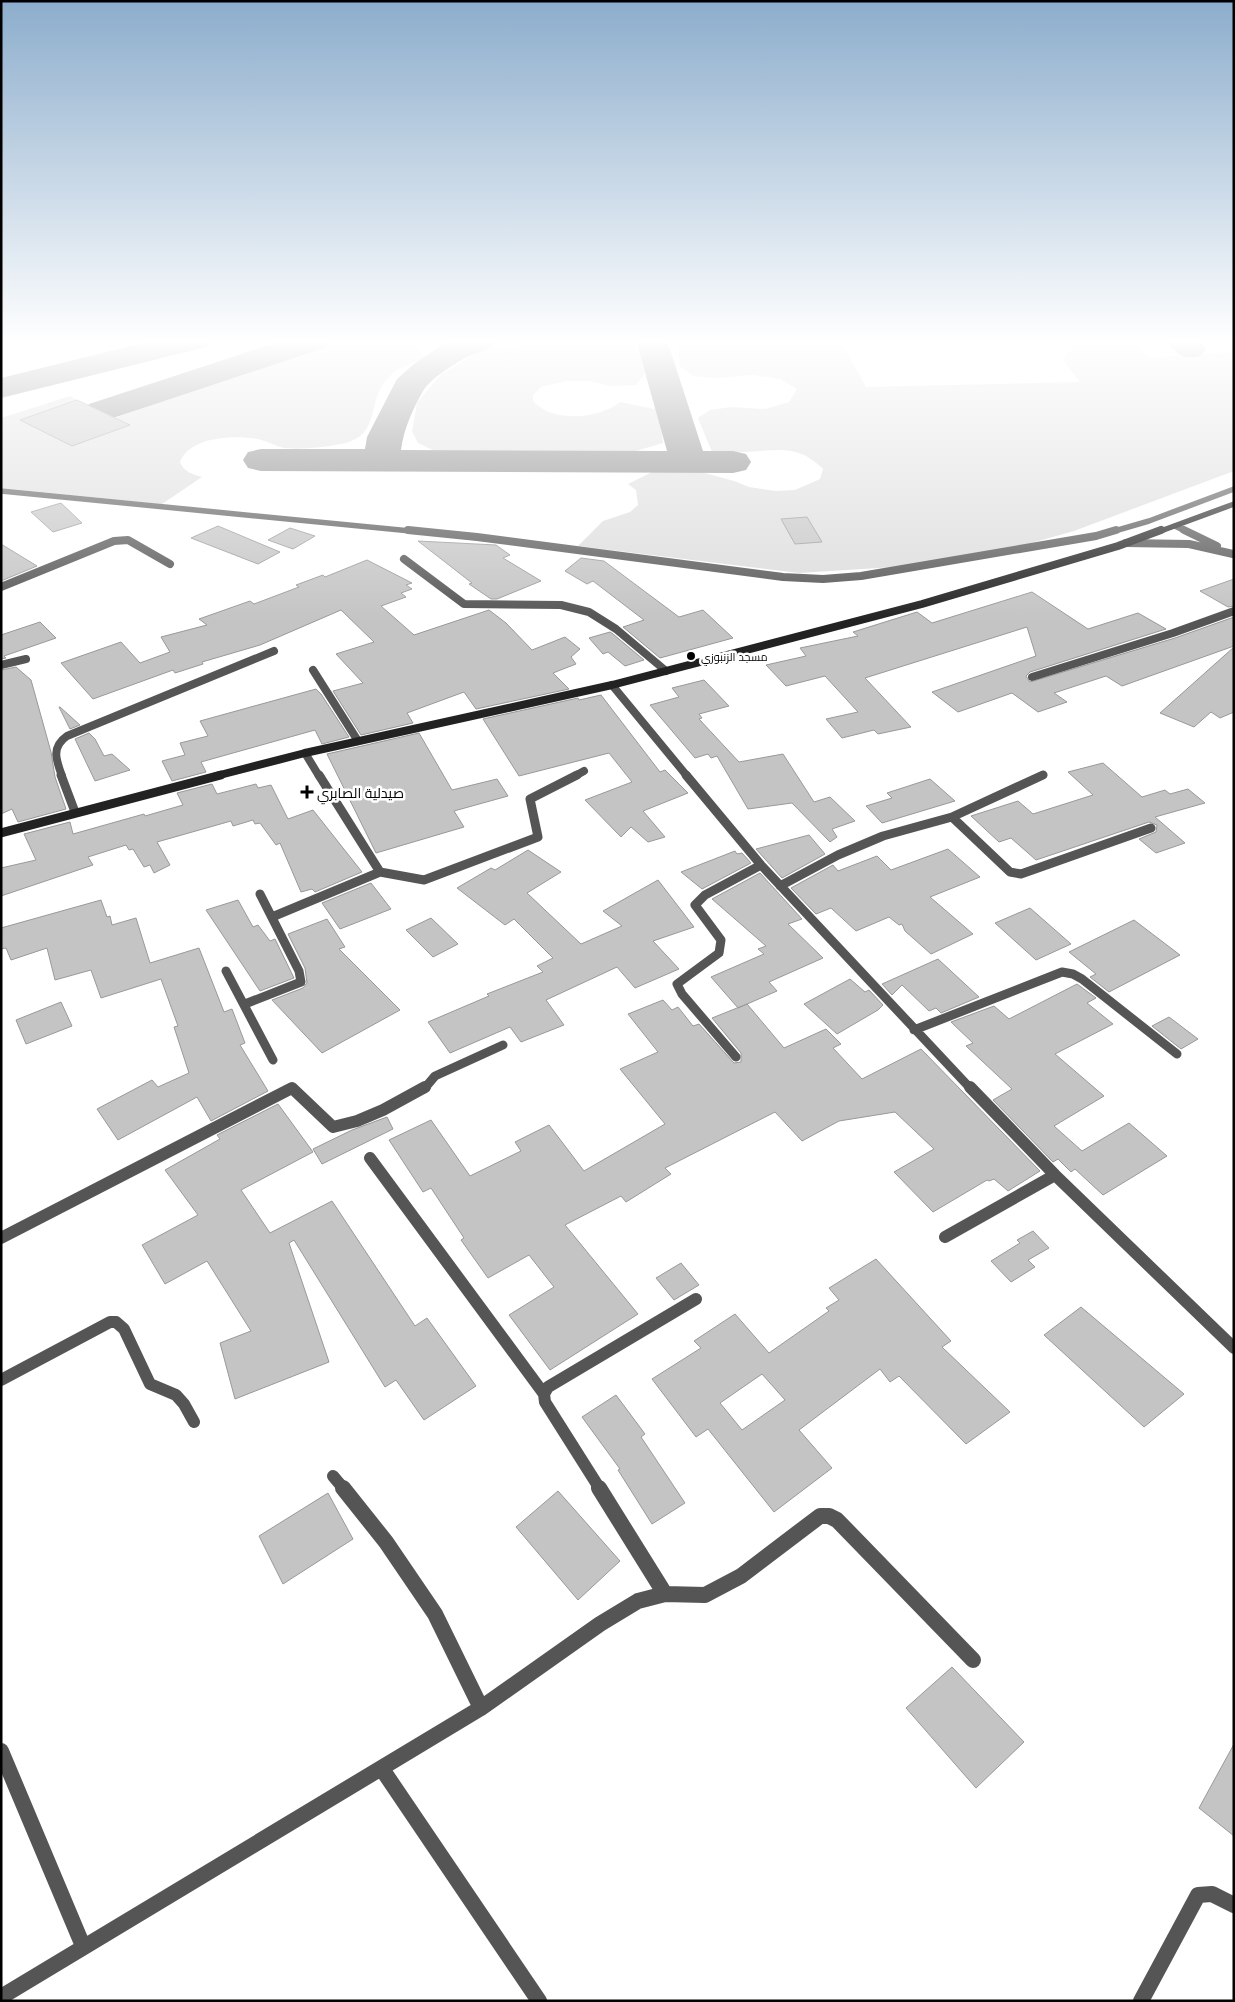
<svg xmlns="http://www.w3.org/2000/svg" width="1235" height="2002" font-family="'Open Sans',Cairo,sans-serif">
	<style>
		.green { fill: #dcdcdc }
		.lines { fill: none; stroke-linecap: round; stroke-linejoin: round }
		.taxiway { fill: #808080; fill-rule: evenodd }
		.building { fill: #c4c4c4; stroke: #999; fill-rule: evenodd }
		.lane-far1 { stroke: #555; stroke-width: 5.5 }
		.lane { stroke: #555; stroke-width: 8 }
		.street-far4 { stroke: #555; stroke-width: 5.5 }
		.street-far3 { stroke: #555; stroke-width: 8 }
		.street-far2 { stroke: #555; stroke-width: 9 }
		.street-far1 { stroke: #555; stroke-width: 12 }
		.street { stroke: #555; stroke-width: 16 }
		.secondary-far2 { stroke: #222; stroke-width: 5.5 }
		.secondary-far1 { stroke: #222; stroke-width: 8 }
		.secondary { stroke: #222; stroke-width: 9 }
		.poi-dot { fill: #000; stroke: #fff; stroke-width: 2 }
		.labels { text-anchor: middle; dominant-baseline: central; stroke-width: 5; stroke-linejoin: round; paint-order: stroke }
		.far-poi-label { font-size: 11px; fill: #000; stroke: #fff; text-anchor: start }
		.poi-label { font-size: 14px; fill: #000; stroke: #fff; text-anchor: start }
	</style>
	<rect width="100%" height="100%" fill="#fff"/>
	<path class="green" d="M328,340h84l13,18c-12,5 -29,10 -37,20 -23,24 -5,58 -47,66 -15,3 -43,6 -57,4 -9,-2 -17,-7 -26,-9 -23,-4 -68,-3 -78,23 4,10 12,12 22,15l-40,27 -161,-16v-70l69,-22 7,4 -57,20 109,5 -14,-7z
		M840,340l26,47 214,-5 -17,-22 14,-20h55l17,18 83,-6 -7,-12h9v131l-160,60 -82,23 -98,13 -95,6 -221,-27 25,-25 27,-9 8,-7 -2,-15 -8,-6 26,-13 47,1 33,9 15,6 27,4 19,-1 25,-11 3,-10c-26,-26 -47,-18 -80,-17 -10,1 -20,0 -31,0l-14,-34 12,-8 21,-3 34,2 24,-7 8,-13 -17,-10 -27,-4 -37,3 -23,-2 -13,-10 -3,-17 10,-8z
		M626,343l12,7 7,24 -9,11 -25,1 -21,-5h-23l-26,6 -8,8v6c19,22 66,18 87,1l39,8 4,33 -34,10 -194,-2 -17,-8 -6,-12 5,-28 24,-29 32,-18 18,-9z"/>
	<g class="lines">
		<path class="taxiway" d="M155,340h55l-4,7 -205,51v-20z
			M284,340h47l-4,7 -214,71 -12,3 -12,-3 -5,-7 5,-7z
			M454,340h42c-7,12 -22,13 -33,19 -13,8 -32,19 -40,32 -10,17 -20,40 -22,59l266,1 -31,-111h31l36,111h30l13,3 5,8 -5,8 -13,3 -472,-2 -13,-3 -5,-8 5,-8 13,-3h104l2,-12 30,-58 17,-15 28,-19z
			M1166,340h33l7,9 -5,7c-17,4 -25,-1 -35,-16z"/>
	</g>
	<path class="building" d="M77,400l53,25 -58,21 -52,-26z
		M61,503l21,20 -29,9 -22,-20z
		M807,517l15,25 -27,2 -14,-25z
		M218,526l62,26 -22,12 -67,-26z
		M290,528l25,8 -22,13 -25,-9z
		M418,541l78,4 14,10 -7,3 38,23 -44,18h-6l-22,-15 3,-1z
		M1,544l36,22 -36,15z
		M581,558l23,3 75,56 24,-7 30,28 -73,20 -37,-31 21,-7 -51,-39 -6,3 -22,-13z
		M367,560l45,23 -6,2 6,4 -11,4 5,4 -25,9 33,29 75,-25 17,13 26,27 33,-13 15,12 -9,8 5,7 -23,9 16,16 -93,20 -12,-17 -57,21 6,10 -52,12 -28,-44 30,-8 -27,-29 38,-12 -33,-32 -81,35 -58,17 1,2 -28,9 -2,-3 -80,29 -32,-36 60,-21 19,21 30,-11 -9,-15 46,-12 -8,-6 51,-18 4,3 45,-17 -3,-2 27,-10 2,2z
		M1234,579v27l-6,1 -28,-16z
		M1032,592l56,37 50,-16 28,16 -136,43 -4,4 4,6 145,-44 59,-21v29l-112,40 -16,-10 -52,17 13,9 -29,10 -26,-19 -54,19 -26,-20 104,-36 -9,-29 -162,51 46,49 -33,7 -4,-4 -32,8 -16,-19 32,-7 -33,-36 -39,10 -20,-21 40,-9 -6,-8 58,-12 -5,-4 64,-20 15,11z
		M40,622l16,16 -52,18 2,2 -5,1v-24z
		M610,632l3,2 31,26 -19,6 -17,-14 -5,2 -14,-16z
		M1234,647v65l-14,6 -9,-6 -17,15 -34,-14z
		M16,667l15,13 20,72 4,25 11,32 -48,13 -6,-13 -11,5v-144z
		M704,680l25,26 -30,8 3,4 -3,1 40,43 44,-8 31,48 16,-5 25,24 -23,8 5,8 -7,5 -38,-39 -44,6 -31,-53 -6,2 -3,-4 -13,4 -45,-53 29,-8 -7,-9z
		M316,689l5,5 28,43 -27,7 -7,-14 -114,32 5,10 -34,9 -10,-20 23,-6 -5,-12 28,-7 -8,-15z
		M601,695l59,77 5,-2 23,23 -45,18 22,26 -17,5 -17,-15 -10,10 -36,-37 47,-18 -23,-29 -90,23 -36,-57 95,-21 1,2z
		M59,707h1l20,18 -10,4z
		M89,733l6,6 9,17 8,-2 18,16 -35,11 -20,-42z
		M419,733l33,57 45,-11 11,17 -54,15 10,16 -88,26 -49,-99z
		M1103,763l39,34 23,-7 5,4 18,-5 17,14 -50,14 30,26 -29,10 -17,-14 17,-7 1,-7 -8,-3 -113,38 -25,-22 -12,4 -28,-26 47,-15 15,13 60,-19 -25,-23z
		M930,779l25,22 -73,22 -16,-17 26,-8 -5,-5z
		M212,784l5,10 39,-10 2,4 13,-3 17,34 25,-9 49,62 -47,20 -3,-3 -11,3 -21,-49 -4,2 -16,-22 -5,1 -2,-4 -20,6 -2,-5 -74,21 13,23 -16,8 -4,-8 -6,2 -11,-18 -4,1 -3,-5 -38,12 5,8 -92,31v-28l35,-8 -12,-26 46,-12 3,12 71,-20 1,2 38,-11 -6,-12z
		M809,835l16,19 -43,24 -26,-29z
		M948,849l32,28 -50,20 43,37 -42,20 -26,-23 -3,-7 -3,1 -10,-8 -33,14 -25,-23 -15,6 -25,-26 42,-23 5,6 39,-15 14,14z
		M528,850l33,22 -34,21 54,51 41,-18 -19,-15 55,-31 36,47 -41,14 26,28 -44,19 -18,-21 -71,33 18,25 -43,17 -11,-15 -60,26 -22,-31 61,-26 -2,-2 56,-22 -6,-6 16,-8 -39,-39 -9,6 -48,-37 34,-20 4,2z
		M735,851l2,3 5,-1 9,10 -49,26 -21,-17z
		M760,873l42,46 -14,5 35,34 -54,24 8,9 -39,17 -27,-31 53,-23 -6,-5 8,-3 -54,-47z
		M371,883l20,26 -51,20 -18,-26z
		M101,900l6,17 3,-1 2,9 24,-7 14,45 49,-15 25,64 8,-3 13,34 -5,2 28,46 -57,30 -14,-24 -79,43 -21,-31 55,-29 6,7 31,-14 -15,-46 4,-1 -17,-47 -60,19 -10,-28 -36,10 -8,-32 -36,12 -5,-12 -5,1v-21z
		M238,900l15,27 5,-2 12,16 5,-2 19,39 -34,13 -54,-81z
		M1030,908l41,36 -35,16 -41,-37z
		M431,918l27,26 -25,13 -27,-27z
		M327,919l18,28 -6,2 61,61 -78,43 -50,-53 31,-12 4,-5 -2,-15 -17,-34z
		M1134,920l46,35 -71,37 -19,-15 6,-3 -27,-22z
		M938,959l41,38 -38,16 -5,-5 -7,3 -27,-26 -10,10 -10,-11z
		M850,979l15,13 4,-2 14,15 -5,5 -41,24 -33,-30z
		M1077,984l19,14 -9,5 26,21 -58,30 49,42 -50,30 28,25 47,-28 38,33 -64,39 -28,-26 -4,3 -13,-13 -5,3 -60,-62 19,-11 -46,-43 7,-3 -22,-21 43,-16 15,13z
		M663,1000l9,10 6,-3 15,19 6,-2 35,39 7,-1v-9l-29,-35 35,-14 37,44 42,-19 15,15 -8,4 29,31 59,-30 119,122 -32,20 -14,-12 -5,2 -2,-1 -54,32 -39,-40 40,-23 -39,-37 -56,9 -37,20 -27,-29 -110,56 6,6 -45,28 -5,-6 -56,29 73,89 -88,56 -41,-55 45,-28 -25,-32 -41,23 -27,-38 3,-2 -33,-50 -8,4 -34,-52 42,-20 39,56 51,-25 -6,-9 34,-17 35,46 81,-47 -45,-55 38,-17 -30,-38z
		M61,1002l11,24 -46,18 -10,-24z
		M1169,1017l29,22 -17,10 -29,-23z
		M278,1104l35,48 -72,38 29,43 62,-32 83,125 12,-8 49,68 -52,34 -28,-40 -11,7 -91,-147 -5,3 40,119 -94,37 -15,-56 31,-12 -44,-70 -42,23 -23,-39 56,-30 -33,-45 55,-31 -3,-4z
		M387,1117l6,12 -71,35 -9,-15 39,-19z
		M1033,1231l16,17 -21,12 7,7 -24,15 -20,-21 29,-18 -3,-3z
		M876,1259l75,82 -9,6 68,65 -44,32 -67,-68 -9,6 -10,-13 -81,61 33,38 -58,44 -66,-83 -12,8 -44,-58 49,-31 -7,-7 41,-27 34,39 60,-42 -3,-3 13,-8 -10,-12zM762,1374l23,26 -43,30 -22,-27z
		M681,1263l18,22 -25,15 -18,-22z
		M1081,1307l103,87 -40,33 -100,-92z
		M616,1395l29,39 -4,3 44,66 -33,21 -34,-54 2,-1 -38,-52z
		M558,1491l62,70 -42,39 -62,-73z
		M328,1493l25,46 -70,45 -24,-48z
		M952,1667l72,75 -48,46 -70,-80z
		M1234,1744v92l-35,-28z"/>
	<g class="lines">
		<path class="lane-far1" d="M1,491l420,41
			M1111,532l38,-11 85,-32"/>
		<path class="lane" d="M408,530l69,7 306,40 40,2 38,-3 235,-40 20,-6"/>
		<path class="street-far4" d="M1175,526l12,6"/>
		<path class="street-far3" d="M1184,530l33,16
			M1126,543l63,1 44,10
			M404,559l60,45 97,1 28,7 27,17 50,42
			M1,587l113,-46 14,-1 42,24
			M1,665l25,-6
			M313,670l45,71
			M1032,677l141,-44 61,-22
			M612,685l75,91
			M305,753l14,23
			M62,776c-6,-16 -11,-29 5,-40l207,-85
			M575,776l9,-5
			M1041,776l2,-1"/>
		<path class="street-far2" d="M61,775l14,37
			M319,775l61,97 44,8 114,-43 -8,-38 47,-24
			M686,775l75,90 210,224
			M952,817l58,55 11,2 130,-46
			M780,886l58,-31 45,-19 69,-19 91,-42
			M272,917l108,-45
			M226,971l47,89
			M245,1004l56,-22 -2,-11 -39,-77
			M914,1030l148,-58 11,2 9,5 95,75
			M736,1057l-54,-63 -5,-10 42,-31 2,-13 -26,-35 10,-10 56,-30
			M291,1089h2
			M424,1089l11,-13 68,-31"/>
		<path class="street-far1" d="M970,1087l85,88 179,173
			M370,1158l174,236
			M945,1237l110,-62
			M1,1238l291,-150 41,39 24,-6 26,-11 42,-23
			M1,1380l109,-58h6l8,7 26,55 26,11 8,9 10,18
			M333,1476l11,13
			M600,1489l-55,-87 -1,-8 4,-7 148,-88"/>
		<path class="street" d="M343,1488l43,54 49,72 46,94
			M599,1488l66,106
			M1,1751l82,195
			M382,1769l157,232
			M1,1997l480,-289 119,-84 38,-23 27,-7 40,1 36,-19 79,-60h9l8,4 136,140
			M1141,2001l57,-106 14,-1 22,11"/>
		<path class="secondary-far2" d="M1158,532l76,-28"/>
		<path class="secondary-far1" d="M216,776l89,-23 307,-68 310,-81 196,-58 43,-16"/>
		<path class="secondary" d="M1,833l220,-58"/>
	</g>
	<linearGradient id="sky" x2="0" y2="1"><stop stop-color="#8cadcc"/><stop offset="0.55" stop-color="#fff"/><stop offset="1" stop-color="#fff" stop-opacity="0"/></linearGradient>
	<rect width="1235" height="621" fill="url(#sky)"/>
	<g class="poi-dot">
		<circle cx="691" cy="656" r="5"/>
		<path d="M304.5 784.5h5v5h5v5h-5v5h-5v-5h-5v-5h5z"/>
	</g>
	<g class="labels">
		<g class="far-poi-label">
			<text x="701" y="656">مسجد الزنبوزي</text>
		</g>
		<g class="poi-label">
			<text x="317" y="792">صيدلية الصابري</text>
		</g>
	</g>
	<rect width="1235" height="2002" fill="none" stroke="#000000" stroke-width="5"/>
</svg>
